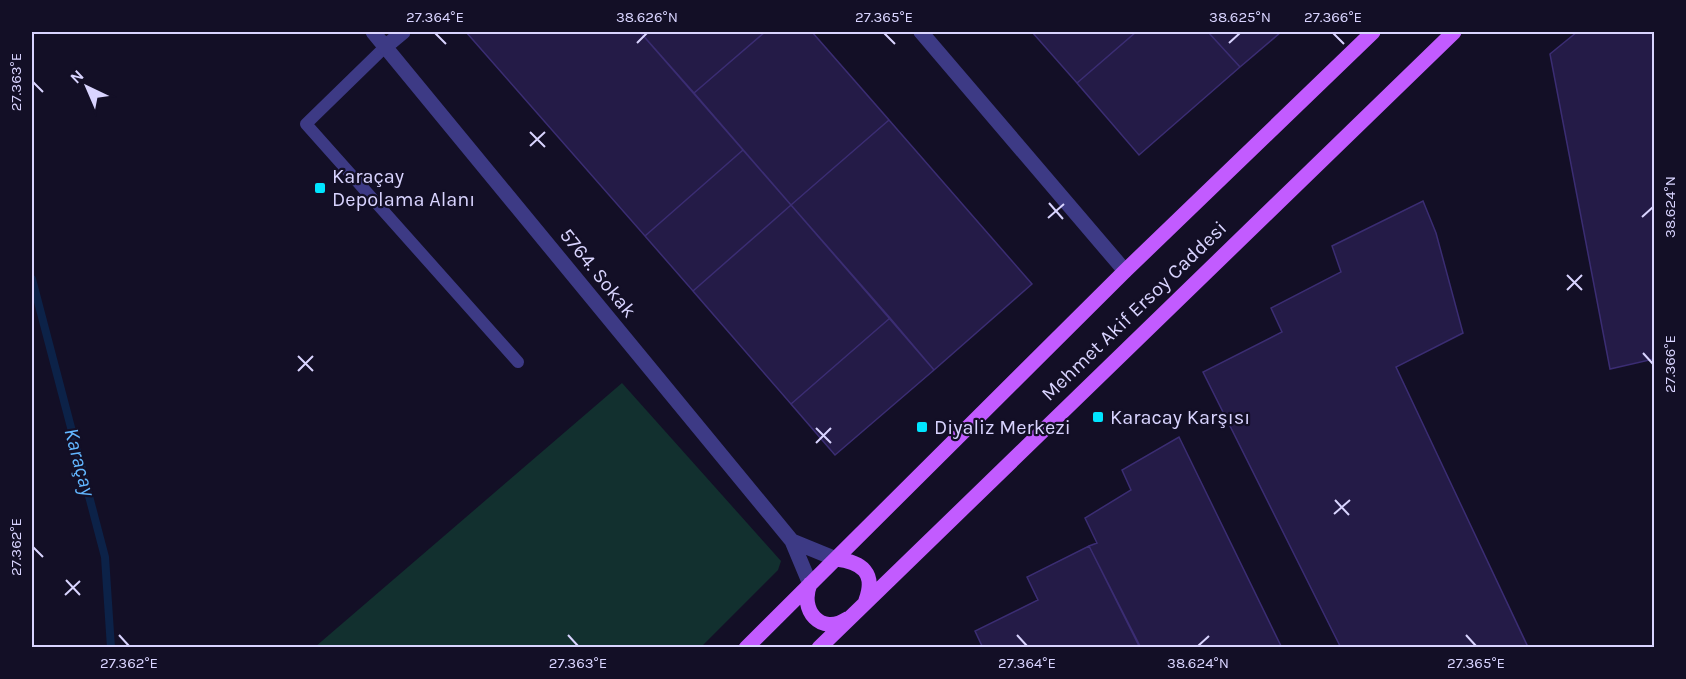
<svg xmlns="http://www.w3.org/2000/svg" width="1686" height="679" font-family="Karla,sans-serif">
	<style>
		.green { fill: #12302f }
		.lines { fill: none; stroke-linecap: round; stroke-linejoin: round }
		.stream { stroke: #0c2248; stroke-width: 8 }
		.building { fill: #241b47; stroke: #3b2d73; stroke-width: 1.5 }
		.lane { stroke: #3d3a85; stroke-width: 12 }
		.street { stroke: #3d3a85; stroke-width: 15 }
		.primary { stroke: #c25bff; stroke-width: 15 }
		.ticks { fill: none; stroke: #d9d4ff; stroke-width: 2 }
		.poi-dot { fill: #00e5ff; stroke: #130f26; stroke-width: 2 }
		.labels { text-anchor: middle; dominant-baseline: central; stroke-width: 4.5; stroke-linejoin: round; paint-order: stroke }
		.poi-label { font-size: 20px; fill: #d9d4ff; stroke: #130f26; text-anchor: start }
		.street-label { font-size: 20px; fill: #d9d4ff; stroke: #130f26 }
		.water-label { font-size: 21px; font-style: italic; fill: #62b6ff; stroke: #130f26 }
		.neatline { fill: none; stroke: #d9d4ff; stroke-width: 2 }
		.ticks-label { font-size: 15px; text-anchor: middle; fill: #d9d4ff }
	</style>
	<rect width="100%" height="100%" fill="#130f26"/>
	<path class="green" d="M622,383l159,178 -3,9 -77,77h-386z"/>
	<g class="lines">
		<path class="stream" d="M32,279l73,278 6,91"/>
	</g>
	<path class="building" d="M466,32h174l103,118 -98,86z
		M640,32h125l-71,61z
		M765,32h47l77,88 -98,85 -97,-112z
		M1032,32h104l-59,51z
		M1136,32h72l32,35 -101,88 -62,-72z
		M1208,32h73l-41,35z
		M1577,32h77v327l-44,10 -60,-315z
		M889,120l143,164 -98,86 -143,-165z
		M743,150l48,55 -98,86 -48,-55z
		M1423,201l13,32 27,100 -67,34 131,278 -6,3h-180l-138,-276 79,-40 -11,-24 70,-36 -9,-26z
		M791,205l99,113 -99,86 -98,-113z
		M890,318l44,52 -99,85 -44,-51z
		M1179,437l103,211h-141l-52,-102 8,-3 -12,-25 46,-28 -9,-20z
		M1089,546l51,102h-157l-8,-17 63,-31 -11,-23z"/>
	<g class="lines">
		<path class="lane" d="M385,47l-79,77 212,238"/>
		<path class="street" d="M373,32l419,509 18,43
			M921,32l204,239
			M385,47l18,-15
			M792,541l44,18"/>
		<path class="primary" d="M836,559c26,3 40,14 30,41
			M810,584c-11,26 11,52 37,35
			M746,648l379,-377 248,-239
			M819,648l635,-616"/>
	</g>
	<path class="ticks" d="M435,33l11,11M884,33l11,11M1333,33l11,11M637,43l10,-10M1229,43l11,-10M33,82l10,10M530,132l15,15M530,146l15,-14M1049,203l14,16M1642,217l11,-10M1048,218l16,-14M1567,275l15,15M1567,290l15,-15M1643,353l10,11M298,356l15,15M298,371l15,-15M816,428l15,15M816,443l15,-15M1335,500l14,15M1334,514l16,-14M33,547l10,10M66,580l14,15M65,595l15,-14M119,635l10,11M568,635l10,11M1017,635l10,11M1466,635l10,11M1198,646l11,-10"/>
	<g class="poi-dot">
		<rect x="314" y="182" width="12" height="12" rx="3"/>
		<rect x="1092" y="411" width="12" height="12" rx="3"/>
		<rect x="916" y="421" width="12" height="12" rx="3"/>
	</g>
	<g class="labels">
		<g class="poi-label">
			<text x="332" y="176">Karaçay<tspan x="332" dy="23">Depolama Alanı</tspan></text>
			<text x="1110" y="417">Karacay Karşısı</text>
			<text x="934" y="427">Diyaliz Merkezi</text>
		</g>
		<g class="street-label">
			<text transform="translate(598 273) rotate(51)">5764. Sokak</text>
			<text transform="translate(1134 311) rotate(-44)">Mehmet Akif Ersoy Caddesi</text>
		</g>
		<g class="water-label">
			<text transform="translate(80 462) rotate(75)">Karaçay</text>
		</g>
	</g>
	<rect width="1686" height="679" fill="none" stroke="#130f26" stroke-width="66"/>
	<g transform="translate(87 87) rotate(316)" stroke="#130f26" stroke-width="4.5" paint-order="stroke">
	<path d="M0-4.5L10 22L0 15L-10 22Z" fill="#d9d4ff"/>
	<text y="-9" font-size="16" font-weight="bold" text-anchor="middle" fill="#d9d4ff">N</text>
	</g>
	<rect x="33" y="33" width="1620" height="613" class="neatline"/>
	<g class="ticks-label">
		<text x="435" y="22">27.364°E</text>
		<text x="647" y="22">38.626°N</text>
		<text x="884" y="22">27.365°E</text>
		<text x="1240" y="22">38.625°N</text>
		<text x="1333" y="22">27.366°E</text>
		<text transform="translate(16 82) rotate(-90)" y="5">27.363°E</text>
		<text transform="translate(1670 207) rotate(-90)" y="5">38.624°N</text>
		<text transform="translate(1670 364) rotate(-90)" y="5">27.366°E</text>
		<text transform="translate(16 547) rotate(-90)" y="5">27.362°E</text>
		<text x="129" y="668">27.362°E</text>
		<text x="578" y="668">27.363°E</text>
		<text x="1027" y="668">27.364°E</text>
		<text x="1198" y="668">38.624°N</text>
		<text x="1476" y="668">27.365°E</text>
	</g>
</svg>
